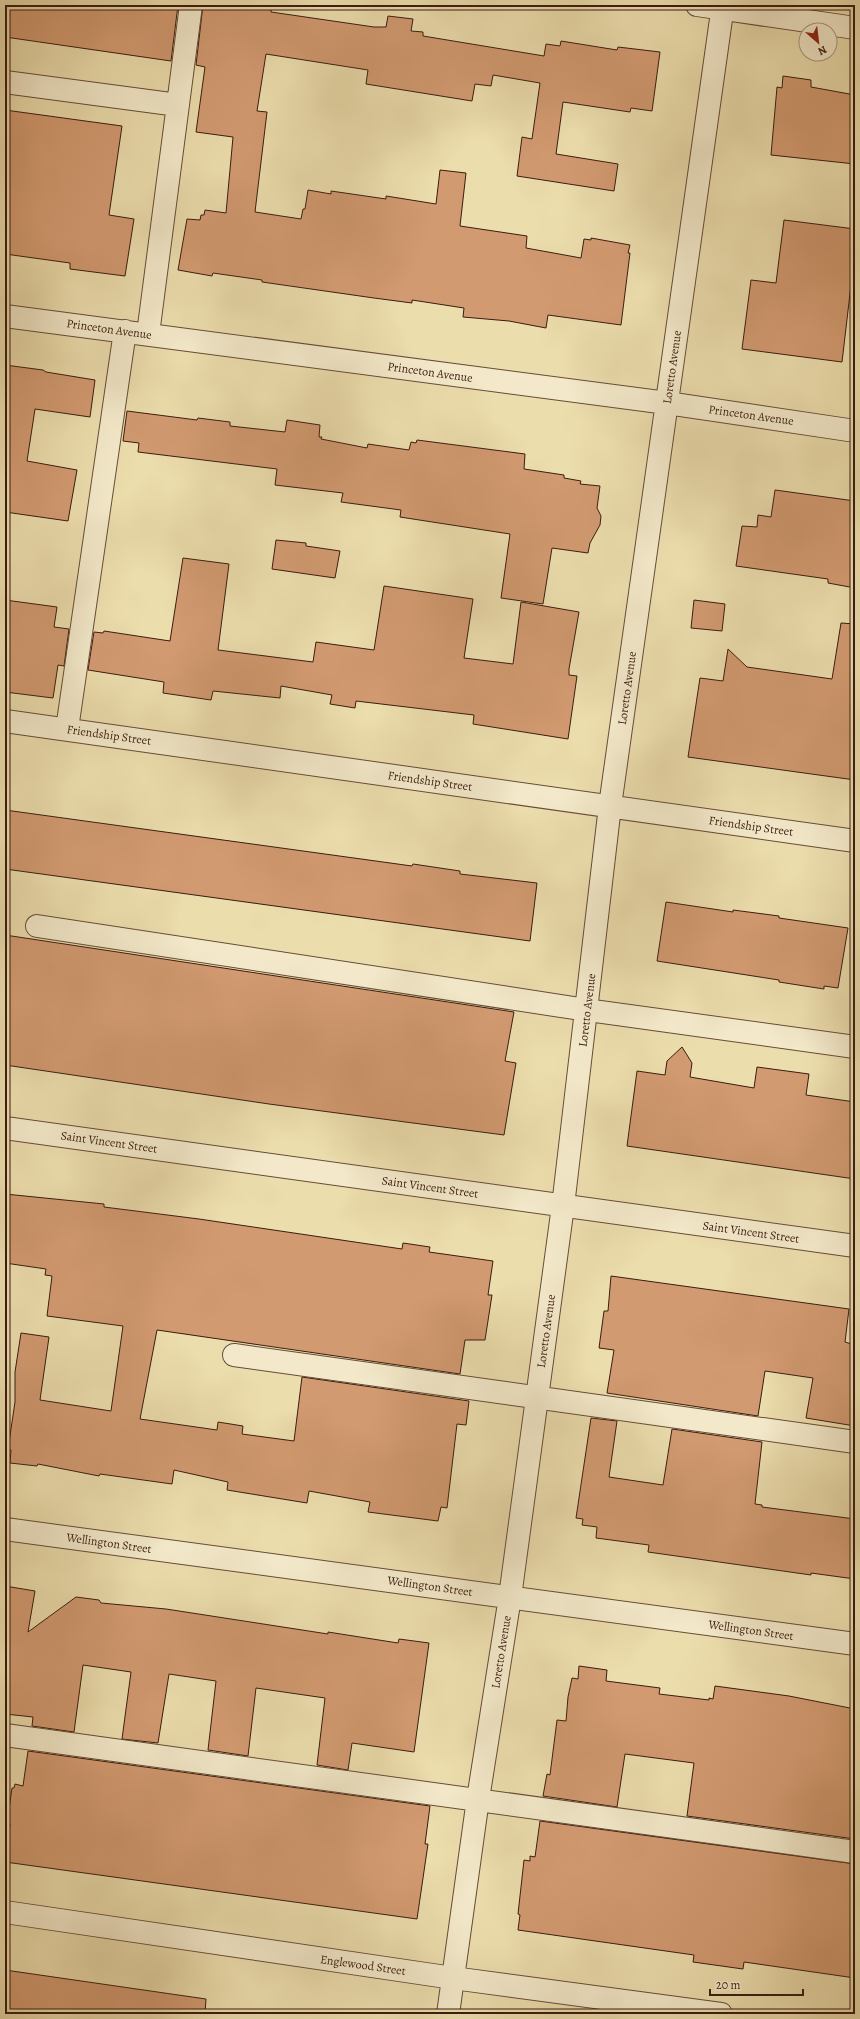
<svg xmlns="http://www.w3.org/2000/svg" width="860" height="2019" font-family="Alegreya,serif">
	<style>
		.building { fill: #d29a71; stroke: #3a1c10 }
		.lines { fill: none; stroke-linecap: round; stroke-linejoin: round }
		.minor-casing { stroke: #664c37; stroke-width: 24 }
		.minor { stroke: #f3e9ca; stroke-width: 22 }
		.labels { text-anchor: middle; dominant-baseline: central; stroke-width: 4; stroke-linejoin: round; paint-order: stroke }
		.street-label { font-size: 12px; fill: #3a1c10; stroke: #f3e9ca }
	</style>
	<rect width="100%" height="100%" fill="#ecddad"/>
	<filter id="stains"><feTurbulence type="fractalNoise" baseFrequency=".005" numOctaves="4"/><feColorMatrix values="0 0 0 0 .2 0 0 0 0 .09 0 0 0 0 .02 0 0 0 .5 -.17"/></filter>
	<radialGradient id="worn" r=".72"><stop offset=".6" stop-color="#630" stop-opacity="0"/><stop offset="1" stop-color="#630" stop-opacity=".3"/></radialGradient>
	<path class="building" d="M5,5h173l-7,56 -166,-24z
		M203,5h69l-1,7 103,15h12l2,-11 25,3 -2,12 12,1v4l121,20 2,-12 14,2 1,-5 56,9 1,-3 42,5 -8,59 -21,-3 -1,4 -67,-10 -7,52 62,10 -4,27 -97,-15 5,-39 10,2 8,-56 -47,-8 -2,11 -16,-2 -3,17 -106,-17 2,-14 -102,-16 -9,57 10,1 -12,100 46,7 2,-10h2l3,-19 23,4v-3l55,8v-3l50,8 4,-34 26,3 -6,53 67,10 -1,12 55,10 3,-19 7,1v-2l39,7 -2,8h2l-9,72 -73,-10 -2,13 -37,-7 -46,-4 1,-9 -52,-8v3l-38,-5 -112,-16v-2l-49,-7 -1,3 -34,-6 9,-51 13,1 1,-5h3l1,-5 21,3 7,-76 -37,-5 9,-65 -9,-2z
		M783,76l28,4v7l44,8v69l-84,-9 6,-68 5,1z
		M5,110l117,16 -13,89 25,4 -9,57 -55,-7v-6l-65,-9z
		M784,220l71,9v39h-2l-11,94 -100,-13 9,-69 25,3z
		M5,365l38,5 3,2 49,8 -5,37 -55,-8 -8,52 50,9 -9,51 -63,-9z
		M127,411l70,9 1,-2 32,4v4l55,6 2,-12 33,5 -1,12h3l-1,2 46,9 1,-4 41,6 2,-8 5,1 1,-3 108,14 -1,15 40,6v3l17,3 -1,3 20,2 -3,22 4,8 -1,9 -10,18 -2,10 -36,-5 -9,56 -42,-6 9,-64 -110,-17 1,-7 -60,-8 2,-9 -68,-8 2,-16 -139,-17 1,-9 -16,-2z
		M775,490l80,11v87l-27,-5v-4l-92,-13 6,-40 15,1 1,-12 13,2z
		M276,540l30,3v3l34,5 -5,27 -63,-9z
		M183,558l46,6 -11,86 95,12 3,-20 58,8 10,-64 89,13 -9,59 49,6 8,-62 58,10 -10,57v6l8,1 -9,63 -95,-15 1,-9 -118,-14 -1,7 -25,-4 2,-9 -51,-9 -1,12 -67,-7 -2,9 -48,-7 1,-11 -76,-12 6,-38 9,1 1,-2 66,10z
		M5,600l52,7 -3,20 15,2 -5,37 -6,-1 -5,33 -48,-6z
		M694,600l31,4 -3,27 -31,-3z
		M841,623l14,1v156l-167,-23 12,-79 23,3 5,-32 19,18 85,12z
		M5,810l407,56 1,-2 47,7v3l77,9 -7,58 -525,-72z
		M666,902l67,10v-2l46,6v2l69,10 -10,60 -14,-2v3l-45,-7v-2l-122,-19z
		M5,935l509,77 -9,49 11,2 -12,72 -235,-31 -264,-39z
		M682,1047l10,16 -2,14 64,11 3,-21 52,7 -3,21 49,7v77l-228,-33 10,-75 28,4 2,-14z
		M5,1194l99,10v3l95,12 203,30 1,-6 27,4 -1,5 64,9 -5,34h4l-7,45h-20l-5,34 -303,-44 -17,89 77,11 1,-8 25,4 -1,8 52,7 8,-64 167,24 -3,24 -9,-1 -10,84 -6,-1 -3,14 -70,-9 2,-10 -61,-11 -2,12 -80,-13 1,-8 -54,-12 -2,14 -72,-10 -1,2 -61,-12 -1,2 -27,-3 1,-13 -3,-1 7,-47v-30l6,-39 28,4 -9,63 71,11 12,-85 -76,-10 5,-40 -7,-1 1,-6 -41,-6z
		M611,1276l238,33 -4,33 10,3v81l-49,-8 7,-40 -48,-7 -7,45 -151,-23 7,-43 -15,-2 5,-37h4z
		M591,1418l26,3 -8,56 54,8 9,-56 90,13 -7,62 7,1v2l93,12v60l-44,-6v2l-28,-4 -135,-19 1,-7 -53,-7 1,-11 -15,-2 1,-6 -7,-1z
		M5,1586l30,5 -7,41 48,-35 23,3 2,3 65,6 162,25v-2l70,11 1,-4 30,4 -15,109 -62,-9 -4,27 -31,-5 8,-67 -69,-10 -8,68 -40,-6 8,-69 -47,-7 -11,69 -36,-4 9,-67 -48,-7 -9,67 -42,-6 1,-9 -28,-3z
		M579,1666l28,4 -1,11 54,7 -1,6 50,6v-2l4,1 2,-13 74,10 66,13v130l-168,-23 7,-53 -69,-9 -8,53 -74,-11 4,-22 3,1 7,-55 9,1 2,-24 4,-19 6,1z
		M28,1751l402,55 -5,38h3l-11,75 -412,-57 5,-38 -3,-1 5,-35h2l1,-4 8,2z
		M540,1821l315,43v114l-111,-16 -1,7 -50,-7 1,-7 -176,-25 2,-15 -2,-1 6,-54 6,1v-5l5,1z
		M5,1970l201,29 -1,15h-200z"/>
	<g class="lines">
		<defs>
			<path id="minor" d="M697,5l158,23
				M5,82l173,23
				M5,316l662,87 188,28
				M148,334l43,-329
				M5,721l850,120
				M67,729l58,-398
				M37,926l550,84 268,37
				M5,1128l850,118
				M234,1355l621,87
				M5,1529l850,115
				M5,1735l850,117
				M5,1912l448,66 268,36
				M448,2014l30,-215 32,-202 53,-391 47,-400 113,-801"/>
		</defs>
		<use href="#minor" class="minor-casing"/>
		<use href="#minor" class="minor"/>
	</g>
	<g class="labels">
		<g class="street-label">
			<text transform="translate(109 329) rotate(8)">Princeton Avenue</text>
			<text transform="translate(672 367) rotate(-82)">Loretto Avenue</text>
			<text transform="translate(430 372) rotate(8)">Princeton Avenue</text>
			<text transform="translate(751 415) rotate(8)">Princeton Avenue</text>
			<text transform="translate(627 688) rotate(-82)">Loretto Avenue</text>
			<text transform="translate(109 735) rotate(8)">Friendship Street</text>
			<text transform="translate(430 781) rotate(8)">Friendship Street</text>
			<text transform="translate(751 826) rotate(8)">Friendship Street</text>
			<text transform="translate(587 1010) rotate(-83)">Loretto Avenue</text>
			<text transform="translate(109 1142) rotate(8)">Saint Vincent Street</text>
			<text transform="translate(430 1187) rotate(8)">Saint Vincent Street</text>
			<text transform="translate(751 1232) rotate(8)">Saint Vincent Street</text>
			<text transform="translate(546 1331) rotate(-82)">Loretto Avenue</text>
			<text transform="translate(109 1543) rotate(8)">Wellington Street</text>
			<text transform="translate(430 1586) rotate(8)">Wellington Street</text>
			<text transform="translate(751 1630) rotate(8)">Wellington Street</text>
			<text transform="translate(501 1652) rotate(-81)">Loretto Avenue</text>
			<text transform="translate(363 1965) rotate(8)">Englewood Street</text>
		</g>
	</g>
	<rect width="860" height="2019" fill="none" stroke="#ecddad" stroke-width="20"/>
	<rect x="6" y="6" width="848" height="2007" fill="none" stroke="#3a1c10" stroke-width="2"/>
	<rect x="10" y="10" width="840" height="1999" fill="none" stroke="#3a1c10"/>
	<g transform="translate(818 42) rotate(152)"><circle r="19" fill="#f3e9ca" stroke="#a99780"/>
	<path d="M0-3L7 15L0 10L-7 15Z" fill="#8f2418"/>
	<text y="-6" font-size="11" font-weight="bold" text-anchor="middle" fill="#3a1c10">N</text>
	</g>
	<path d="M710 1989v6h93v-6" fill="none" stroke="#3a1c10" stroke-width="2"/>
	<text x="716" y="1989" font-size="12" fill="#3a1c10" stroke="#f3e9ca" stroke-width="3" paint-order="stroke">20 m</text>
	<rect width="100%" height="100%" filter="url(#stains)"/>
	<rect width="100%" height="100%" fill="url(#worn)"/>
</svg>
